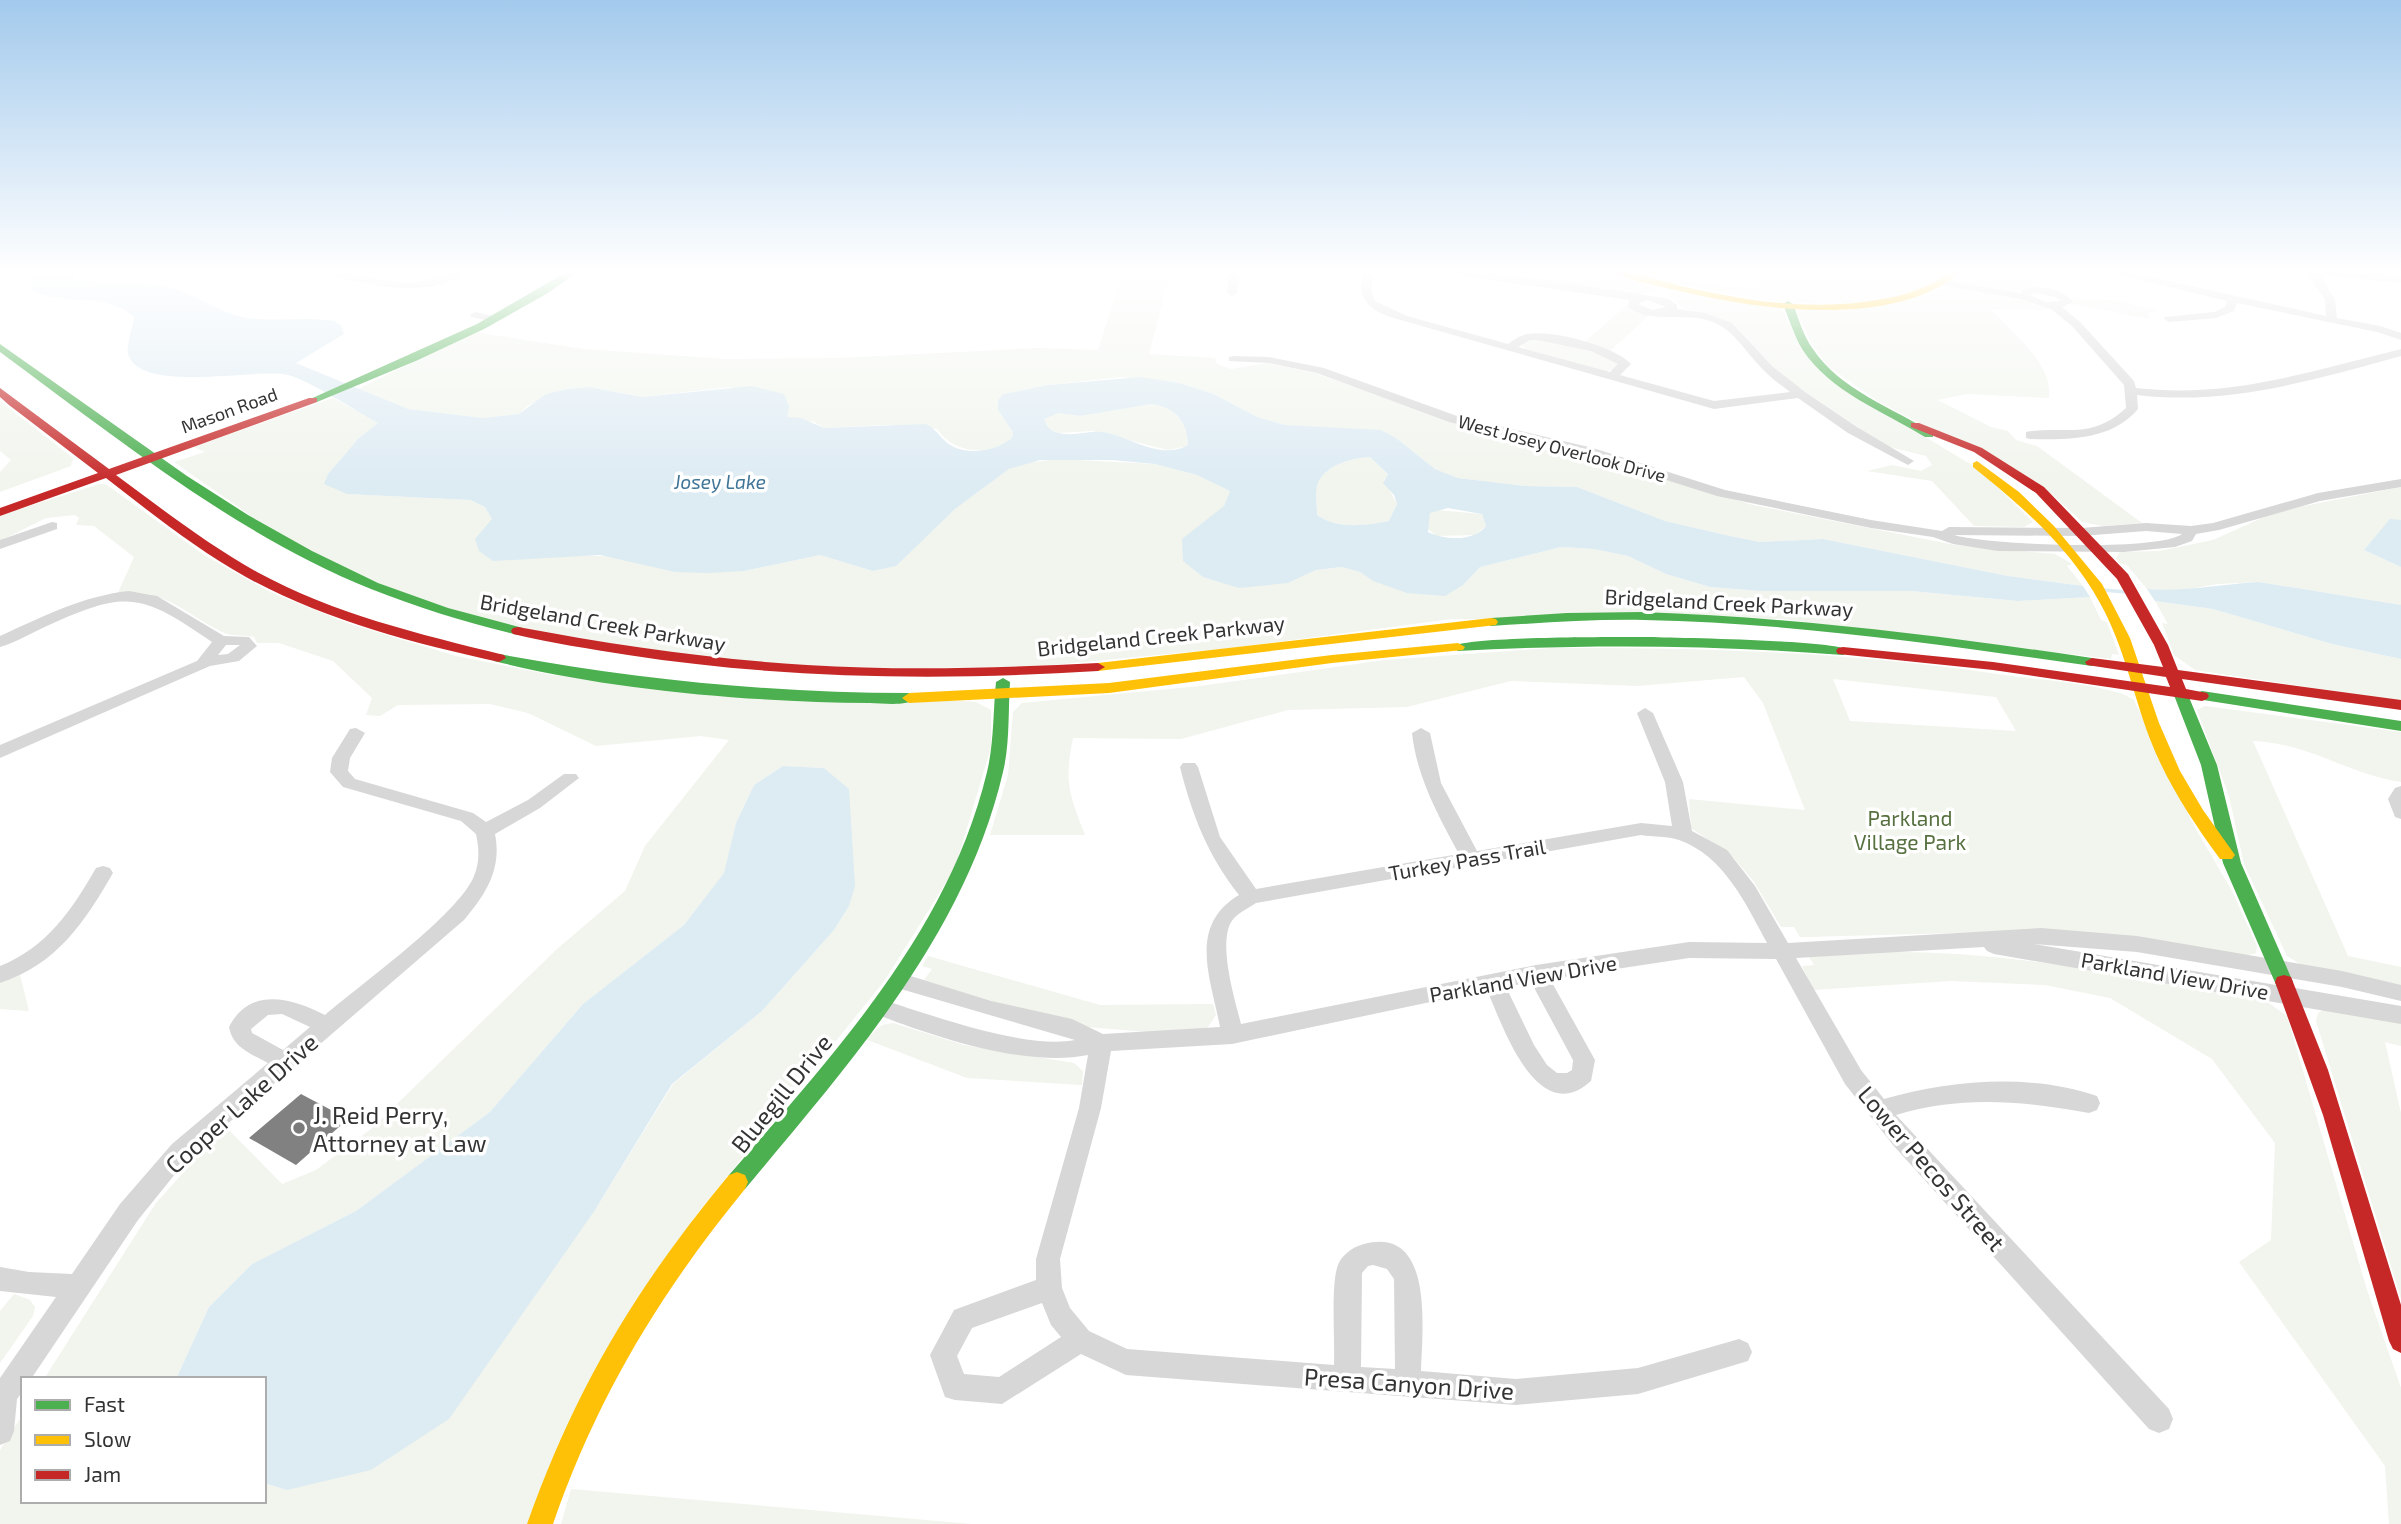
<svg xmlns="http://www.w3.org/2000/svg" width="2401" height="1524" font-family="'Exo 2',sans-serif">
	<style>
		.green { fill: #f1f5ed; fill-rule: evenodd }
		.water { fill: #ddebf3; fill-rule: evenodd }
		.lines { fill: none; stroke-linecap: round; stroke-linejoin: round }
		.stream { stroke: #ddebf3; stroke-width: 3.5 }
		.building { fill: #818181 }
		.street { fill: #d7d7d7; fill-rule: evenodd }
		.fast { fill: #4caf50; fill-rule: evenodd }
		.slow { fill: #ffc107; fill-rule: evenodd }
		.jam { fill: #c62828; fill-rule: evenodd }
		.poi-dot { fill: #7a7a7a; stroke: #fff; stroke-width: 2.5 }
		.labels { text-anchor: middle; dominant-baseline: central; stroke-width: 7; stroke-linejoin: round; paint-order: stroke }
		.far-street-label { font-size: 18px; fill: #333; stroke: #fff }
		.far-water-label { font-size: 19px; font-style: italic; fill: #3f7597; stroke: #fff }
		.street-label { font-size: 21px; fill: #333; stroke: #fff }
		.park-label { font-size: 21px; fill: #56703f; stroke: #fff }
		.near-street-label { font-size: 24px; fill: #333; stroke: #fff }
		.near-poi-label { font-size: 24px; fill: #333; stroke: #fff; text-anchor: start }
	</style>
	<rect width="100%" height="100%" fill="#fff"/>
	<path class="green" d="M1123,271h48l-22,83 66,4 2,6 14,5 36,-6 48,10 138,49 137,34 163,49 202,40 100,9 17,10 -5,2 16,20 -75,-10 -185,-37 -63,3 -30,-6 -65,-15 -88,-34 -52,-1 -67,-8 -23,-9 -39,-31 -111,-13 -28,-8 -43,-23 -35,-11 -58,-6 -73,8 -45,9 -5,16 15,22 -1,6c-23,19 -58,16 -75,-9l-51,-4 -62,3 -10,-6 -28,-5 -56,-30 -88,10 -53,-10 -22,2 -40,17 -8,8 -36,4 -75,-9 -52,-19 119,-58 109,17 139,10 116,-1 199,-10 60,2z
		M1539,271h68l55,20 -20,4 -105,-16z
		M1624,271h39l28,5 13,8 58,5 -5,-18h44l54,6 32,-6h63c-8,6 -18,14 -27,18 -90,33 -209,3 -299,-18z
		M1967,271h62l5,14 -18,7 -59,-10z
		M1950,286l73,13 32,11 -64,-1c22,25 62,54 58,89l-82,-4 -29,6 53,27 17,4 8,9 21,6 105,77 -39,3 -21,-4 -30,-28 -176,-94 -47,-33 -18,-24 -15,-33 129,-14z
		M1675,292l107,16 19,41 24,27 155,94 53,52 -9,5 -50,-1 -42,-45 -65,-10 25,-6 29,6 11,-6 -6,-9 -40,-10 -90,-60 -41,-35 -20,-26 -52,-17 -13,-11z
		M2071,298l42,2 45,11 -10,2 1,6 -78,-15z
		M1628,304l23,10 -41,37 -28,-7z
		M1528,339h16l67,17 8,8 -6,6 -8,1 -79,-21 -5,-5z
		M333,398l46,25 -21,16 -30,35 19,20 122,6 16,7 7,12 80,36 49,2 54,15 69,-1 76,-16 53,16 22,-5 60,-57 54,-40 17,-6 32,-4 97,5 42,11 33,16 -6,15 64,77 28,-13 26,-3 18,5 13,9 90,4 17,-18 81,-20 33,2 34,7 38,18 44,13 50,4h151l107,10 72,-4 11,23 6,2 12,33 -7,-1 -1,5 -329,-40h-330l-221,29 -189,18 -164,3 -143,-8 -183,-26 -124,-32 -87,-35 -60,-31 -107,-75 31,-10 -12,-5z
		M0,401l73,57 -2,8 -71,26v-20l11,-12 -11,-9z
		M1152,404c24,4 35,17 36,42l-20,4 -76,-19 -34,2 -10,-5 -4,-9 15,-6 21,3z
		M1370,457l18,17 -4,6 13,24 -8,17c-23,5 -53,8 -72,-6 0,-9 -3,-21 0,-29 6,-21 35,-28 53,-29z
		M100,484l7,1 97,70 66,37 80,32 106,32 96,19 424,27 15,8v37l-36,121 -70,112 -192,239 -166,305h-527v-74l23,-36v87h241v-18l23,7 308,-280 78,-126 89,-73 72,-81 15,-24 -1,-117 -24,-21 -41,-2 -29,19 -18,38 -11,50 -41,52 -101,79 -93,108 -134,99 -104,53 -43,43 -33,72h-132l112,-176 69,-77 57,58 34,-14 55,-41 186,-180 68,-58 20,-45 84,-106 -28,-4 -105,10 -68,-33 -38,-9 -92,1 -18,11 -14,-1 6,-17 -39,-37 -54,-18h-22l-3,-6c-11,-3 -22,0 -32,-5 -39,-19 -57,-44 -104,-39l16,-36 -40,-31 -18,-1 3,-7 -4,-3 -29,3 -46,23v-26z
		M2401,487v33h-11l-26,30 37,17v38l-142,-23 -41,2 -40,7 -31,-2 -20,-24 -8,-2 -3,-5 4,-6 39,-1 54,-11 51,-23 30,-9z
		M1436,510l46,4 4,12 -11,9 -39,1 -9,-8 3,-15z
		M2155,601l58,8 119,35 69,15v42l-206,-31 -21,-15 -12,-32 6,1z
		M1551,648c149,-1 298,4 446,26 42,6 86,8 126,20l11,6 59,124 39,67 25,55 -1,7 -12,3 -212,-25 -225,6h-7l-6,-10h-13l-27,-45 -21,-25 -42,-29 -2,-29 116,11 -42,-107 -19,-26 -107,9 -126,-5 -104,26 -119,3 -107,29 -108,-1c-9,44 -4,56 12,97h-95l18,-60 5,-63 9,-9 178,-17 185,-26zM1833,679l163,18 20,34 -166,-10z
		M2205,706l196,26v50c-53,-8 -92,-39 -148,-41l95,215 53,11v21l-96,-21 -18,-11 -43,-92 -15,-68 -32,-86z
		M1887,952c127,-1 251,26 376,47l24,17 80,274 34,98v136h-12l-4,-58 -146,-204 32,-22 4,-97 -63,-84 -102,-61 -65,-13 -94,-4 -138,9 -11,-24 12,-1 -5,-8z
		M928,956l172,49 113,-1 3,11 -8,12 -9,5h-51l-61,-5 -155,-41 -8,-6 8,-11 -10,-3z
		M20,975l9,36 -29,-2v-26z
		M2325,1009l76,14v23l-16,-4 16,71v186l-85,-278 2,-8z
		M893,1023l71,22 110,18 9,8 -1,14 -115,-7 -102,-39 17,-14z
		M14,1294l16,6 5,7 -2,9 -33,47v-52z
		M571,1489l401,35h-411z"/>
	<path class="water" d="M40,271h38l-4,2v6c30,7 62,1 92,8 30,6 51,26 81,31 29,4 59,-2 87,3l7,4 3,9 -48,29 112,46 75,9 36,-4 27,-20 21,-5 22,-2 53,10 110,-11 32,8 5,12 -2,11 14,1 23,10 102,-4c12,6 15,16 26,22 17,10 46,4 60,-8l1,-6 -15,-22v-10l5,-6 45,-9 92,-8 39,6 35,11 43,23 28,8 96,5 15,8 39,31 23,9 67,8 52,1 88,34 65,15 30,6 63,-3 185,37 75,10 7,11 -72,4 -107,-10h-151l-50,-4 -44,-13 -38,-18 -34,-7 -33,-2 -81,20 -17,18 -18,11 -38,-3 -34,-12 -13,-9 -18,-5 -26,3 -28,13 -49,5 -36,-11 -20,-16 -1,-22 42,-33 6,-15 -33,-16 -42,-11 -43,-4h-72l-31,9 -54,40 -59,57 -23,5 -53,-16 -76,16 -35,2 -34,-1 -75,-17 -107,6 -14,-10 -4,-12 17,-20 -7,-12 -15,-7 -123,-6 -23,-10 4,-10 30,-35 20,-16c-22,-12 -69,-43 -90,-48 -30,-8 -148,20 -160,-21 -2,-9 5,-26 6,-37 -28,-26 -69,-11 -102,-26v-11zM1152,404c24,4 35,17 36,41 -25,15 -56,-6 -80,-12 -16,-4 -32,4 -49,0 -9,-2 -12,-6 -15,-14l15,-6 21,3zM1370,457l18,17 -5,9 11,12 3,9 -8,17c-23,5 -53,8 -72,-6 0,-9 -2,-21 0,-29 6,-21 35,-28 53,-29zM1448,508l34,6 4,12c-12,16 -42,14 -58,6l2,-19z
		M2390,519l11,1v47l-37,-17z
		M2259,582l142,23v54l-69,-15 -119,-35 -58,-8 -8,-12c38,3 74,-5 112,-7z
		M783,766l41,2 25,21 6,97 -6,20 -15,24 -72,81 -90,73 -77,126 -146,209 -78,51 -84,20 -23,-7v-104h-88l33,-72 43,-43 104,-53 134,-99 93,-108 101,-79 40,-52 12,-50 18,-38z"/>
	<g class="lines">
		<path class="stream" d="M2103,590l23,2"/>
	</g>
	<path class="building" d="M301,1094l47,25 -52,46 -47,-27z"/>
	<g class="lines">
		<path class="street" d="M317,271c31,0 61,12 92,11 20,0 38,-11 58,-11 -34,26 -80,17 -118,9 -11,-3 -23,-4 -32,-9z
			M1229,271h10l-2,22 -5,3 -5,-3z
			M1363,271h10l-2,20 4,10 32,15 101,28c6,-4 12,-9 20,-10 24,-4 82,11 101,28l2,2 -11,11 94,26 76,-9c-12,-9 -24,-18 -33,-29 -14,-15 -24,-33 -44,-41 -28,-11 -60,3 -85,-15l1,-7 -200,-29h35l98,11 107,17 8,6v4l28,4 27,10 40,43 33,26 52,35 57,34 -6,4 -60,-32 -50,-35 -84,11 -324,-92c-24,-9 -33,-21 -27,-46zM1647,300l19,7 -14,3 -14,-6zM1537,340l54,11 27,13 -8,8 -92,-25 12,-7z
			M2104,271h20l202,45 -1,-16 -20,-29h39l57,6v6l-81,-8 15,25 2,18 43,8 21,7v7l-24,-8 -140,-29 -3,8 -18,7 -47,4 -5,-3 1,-2 49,-5 11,-5 2,-6z
			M1946,280l75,13 2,-4c18,-4 38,-1 50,13l-11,5 18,15 54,59 2,7c93,11 176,-17 265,-39v7c-87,24 -173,50 -264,39l1,14c-26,31 -70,31 -108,30l-4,-1v-6c40,-7 64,9 100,-24l-2,-23 -52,-59 -21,-17 -30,-10 -79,-14 -1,-2zM2035,293l21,4 5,4 -15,1 -16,-7z
			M475,312l24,5 1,2 -5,3 -24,-5 -1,-2z
			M1233,356l36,1 55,11 133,48 136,32 132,42 146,30 71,11 7,-4 132,1 65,-5 45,3 22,-3 105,-30 83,-14v8l-81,14 -101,29 -23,4 -4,7 -17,6 -51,5 -126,-1 -45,-7 -20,-7 -62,-9 -154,-32 -133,-42 -135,-32 -132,-49 -48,-10 -40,-2v-4zM2146,531l36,3c-25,18 -194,11 -228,1l127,1z
			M52,522l5,1v6l-57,20v-9z
			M129,591l28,5 67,40 25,1 8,9 -18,15 -29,5 -210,92v-13l197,-84 15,-19c-70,-48 -84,-53 -163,-17 -16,7 -32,17 -49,22v-11c42,-19 82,-40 129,-45zM226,645h14l-12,9 -10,1z
			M1645,708l8,5 30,69 9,49 35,19 28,36 33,57 253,-15 96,8 205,35 59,14v16l-59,-14 -205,-35 -103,-8 367,62v18l-407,-70 -7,-3 -3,-4 -188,11 65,112 23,29c66,-19 147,-26 213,-3l3,7 -3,7 -8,3c-65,-12 -128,-18 -193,2l273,294 4,10 -4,10 -10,4 -10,-4 -256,-284 -48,-61 -69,-125 -87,-1 -139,21 45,81 -4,21c-54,49 -89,-57 -104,-91l-255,54 -121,7 -10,57 -41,151 2,29 8,20 19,23 38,18 207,16c1,-25 -3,-76 3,-97 3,-12 15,-21 27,-24 71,-19 58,87 57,127l95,8 122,-11 101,-29 9,4 4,9 -4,9 -110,33 -122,11 -390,-30 -45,-21 -79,50 -47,-4 -10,-3 -15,-42 24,-45 82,-30v-21l43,-151 9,-53c-63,13 -156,-19 -215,-42l-4,-6 4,-6 7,-2c48,15 146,51 195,41l-181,-53 -3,-6 3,-6 7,-2 90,28 81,18 31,15 117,-7c-9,-48 -33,-101 19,-132 -31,-39 -47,-80 -59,-128l3,-4h12l3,4 22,70 36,52 203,-35c-21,-39 -42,-76 -47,-121l9,-5 9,5 11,50 36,68 164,-28 31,3 -7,-44 -28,-69zM1641,835c12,2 27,1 38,5 45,16 67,64 88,103l-78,-1 -153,23 -295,59c-6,-24 -22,-76 -11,-100 5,-10 17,-15 26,-21zM1531,982l42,78 -1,10 -5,3h-10l-10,-8 -13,-20 -28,-58zM1373,1265l14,4 7,10 1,90 -34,-2 1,-94 6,-7zM1042,1303l9,22 10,12 -62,40 -35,-3 -7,-18 15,-28z
			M356,728l9,5 -15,25 -2,13 7,8 118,34 13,9 42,-22 36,-26h12l3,4 -39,30 -45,26c7,35 -9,60 -31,86l-276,238 -50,62 -107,159h-8v12l-6,8 -3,32 -4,10 -10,4v-67l56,-81 -56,-6v-24l29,5 43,2 48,-70 52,-60 96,-81c-18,-10 -35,-15 -39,-36 21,-41 63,-29 96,-12 35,-30 134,-101 149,-139 6,-14 5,-28 2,-42l-15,-13 -118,-34 -13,-15 2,-14 18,-29zM282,1014l28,13 -27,23 -31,-17 -1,-4 17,-14z
			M2401,786v33l-6,-2 -7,-18 7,-11z
			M103,866l7,2 3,5c-28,49 -57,92 -113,110v-17c46,-18 72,-56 96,-98z"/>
		<path class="fast" d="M568,271h11l-31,22 -64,36 -66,31 -101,42 -9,-2 169,-76z
			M1788,301l5,3c6,15 10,32 20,45 27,41 80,59 120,84v4h-8c-42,-26 -95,-45 -123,-88 -8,-14 -13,-30 -19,-45z
			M0,344l187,132 61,39 64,36 66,32 70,25 75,20 2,3 -7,4c-50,-12 -99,-27 -147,-46 -136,-55 -254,-151 -371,-237z
			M1642,612c152,5 300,24 450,46l7,4 -7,4c-149,-21 -297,-43 -448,-46 -51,-1 -102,3 -153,6l-7,-4 7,-4 76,-5z
			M1650,637c28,1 188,3 200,14l-7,4c-129,-10 -256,-11 -385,-4l-7,-4c12,-11 172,-10 199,-10z
			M499,654c136,25 272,39 410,39l7,5c-9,9 -33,5 -46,5 -119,-1 -260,-13 -376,-42l-2,-3z
			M1003,678l7,4c-2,30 0,61 -7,90 -38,163 -154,292 -258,417l-8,3 -8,-3 -3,-7 3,-7c104,-120 220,-244 258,-403 7,-29 6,-60 9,-90z
			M2179,685l7,5 31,75 24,98 52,119 -2,5 -7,2 -7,-2 -54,-124 -22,-98 -29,-75z
			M2202,691l199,30v10l-204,-32 -2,-3 2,-3z"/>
		<path class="slow" d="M1610,271h15c84,24 176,45 263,27 12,-2 25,-6 36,-11 14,-5 23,-16 38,-16 -68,60 -210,38 -291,18 -19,-5 -44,-8 -61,-18z
			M1977,461l42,31 35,34 48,58 28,54 29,85 21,48 23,39 32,45 -3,4h-12c-27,-37 -53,-76 -70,-120 -17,-45 -26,-93 -50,-136 -30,-55 -78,-97 -127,-136v-4z
			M1491,618l5,1 2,3 -2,3 -398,46 -7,-4 7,-4z
			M1458,643l7,4 -2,3 -131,13 -223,30 -200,10 -7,-5 7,-5 200,-10 223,-28z
			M737,1172l8,3 3,7 -3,7c-85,104 -148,208 -192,335h-26c49,-137 109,-237 202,-349z"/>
		<path class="jam" d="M0,388l109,81 200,-71h8v4l-201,73c46,34 91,69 141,97 77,42 162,62 247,83l2,3 -7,4c-87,-19 -175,-42 -253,-85 -50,-28 -95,-64 -140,-99l-106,38v-8l98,-35 -89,-68 -9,-8z
			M1911,423h8l63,25 62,39 84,87 40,71 10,25 223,30v10l-219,-31 4,10 21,4 2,3 -2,3 -5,2 -209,-31 -155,-16 -2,-3 2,-3 5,-1 150,15 177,25 -4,-10 -79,-12 -2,-3 7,-4 71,9 -9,-22 -37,-66 -81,-86 -62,-41 -63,-25z
			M518,627c96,18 191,32 289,38 97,6 194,3 291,-2l7,4 -7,4c-158,10 -314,8 -470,-16 -38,-6 -77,-12 -115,-21l-2,-3 2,-3z
			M2284,975l7,2 37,93 73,235v48l-8,-4 -4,-8 -66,-226 -48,-133 2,-5z"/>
	</g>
	<linearGradient id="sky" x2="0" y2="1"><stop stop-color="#a3caec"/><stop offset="0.56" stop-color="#fff"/><stop offset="1" stop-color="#fff" stop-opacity="0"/></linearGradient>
	<rect width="2401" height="485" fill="url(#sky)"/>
	<circle class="poi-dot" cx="299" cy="1128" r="7"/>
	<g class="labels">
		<g class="far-street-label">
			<text transform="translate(229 410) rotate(-20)">Mason Road</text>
			<text transform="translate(1562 448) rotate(15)">West Josey Overlook Drive</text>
		</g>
		<g class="far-water-label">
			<text x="720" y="481">Josey Lake</text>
		</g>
		<g class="street-label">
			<text transform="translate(1729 602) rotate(3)">Bridgeland Creek Parkway</text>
			<text transform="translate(603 622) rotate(10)">Bridgeland Creek Parkway</text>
			<text transform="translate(1161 635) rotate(-6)">Bridgeland Creek Parkway</text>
			<text transform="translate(1467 859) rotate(-10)">Turkey Pass Trail</text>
			<text transform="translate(2175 975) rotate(10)">Parkland View Drive</text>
			<text transform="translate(1523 978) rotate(-10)">Parkland View Drive</text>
		</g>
		<g class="park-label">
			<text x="1910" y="817">Parkland<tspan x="1910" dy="24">Village Park</tspan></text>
		</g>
		<g class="near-street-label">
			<text transform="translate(781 1093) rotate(-51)">Bluegill Drive</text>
			<text transform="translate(241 1103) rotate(-42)">Cooper Lake Drive</text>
			<text transform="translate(1932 1168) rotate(49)">Lower Pecos Street</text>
			<text transform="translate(1409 1383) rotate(4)">Presa Canyon Drive</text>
		</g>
		<g class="near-poi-label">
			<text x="313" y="1114">J. Reid Perry,<tspan x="313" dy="28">Attorney at Law</tspan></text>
		</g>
	</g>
	<rect x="21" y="1377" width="245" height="126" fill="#ffffff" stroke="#adadad" stroke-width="2"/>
	<rect x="35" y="1400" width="35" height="10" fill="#4caf50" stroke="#adadad" stroke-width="2"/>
	<text x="84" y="1412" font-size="21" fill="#333333">Fast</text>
	<rect x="35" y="1435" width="35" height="10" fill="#ffc107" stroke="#adadad" stroke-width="2"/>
	<text x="84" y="1447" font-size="21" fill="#333333">Slow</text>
	<rect x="35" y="1470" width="35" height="10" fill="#c62828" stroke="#adadad" stroke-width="2"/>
	<text x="84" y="1482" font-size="21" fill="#333333">Jam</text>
</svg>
